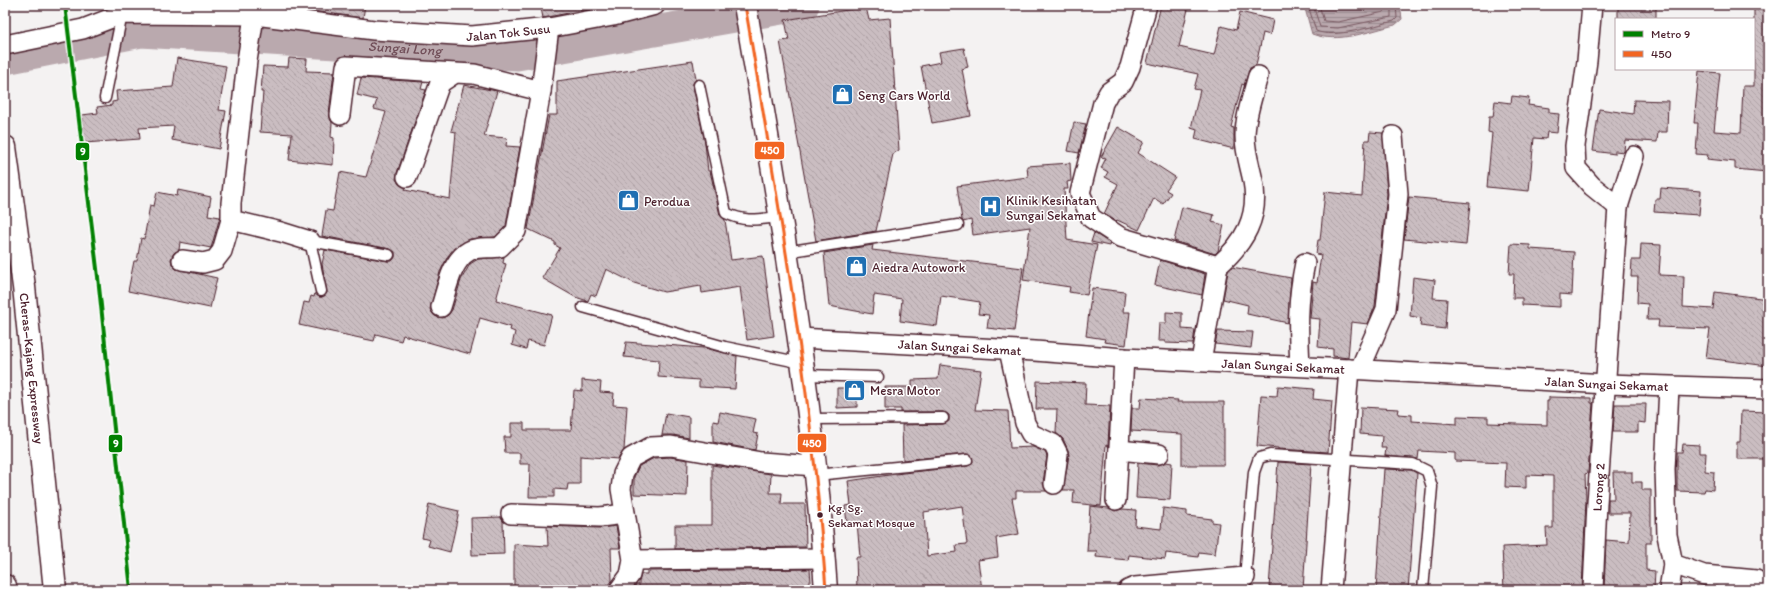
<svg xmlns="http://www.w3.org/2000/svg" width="1773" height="595" font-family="Itim,sans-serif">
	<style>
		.water { fill: url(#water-rules); stroke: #8d727a }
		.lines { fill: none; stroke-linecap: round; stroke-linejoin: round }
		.shore { stroke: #77565f; stroke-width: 1 }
		.river { stroke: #baa9ae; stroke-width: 31 }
		.building { fill: url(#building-back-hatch); stroke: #4a1f2b; fill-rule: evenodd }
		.service-casing { stroke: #4a1f2b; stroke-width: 13 }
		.minor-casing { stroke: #4a1f2b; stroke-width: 22 }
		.primary-casing { stroke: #4a1f2b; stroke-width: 25 }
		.motorway-casing { stroke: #4a1f2b; stroke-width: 25 }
		.service { stroke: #fff; stroke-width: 10 }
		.minor { stroke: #fff; stroke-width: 19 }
		.primary { stroke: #fff; stroke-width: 22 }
		.motorway { stroke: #fff; stroke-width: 22 }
		.bus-1-casing { stroke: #fff; stroke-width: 6 }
		.bus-1 { stroke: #f26522; stroke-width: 3 }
		.metro-1-casing { stroke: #fff; stroke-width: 7 }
		.metro-1 { stroke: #008000; stroke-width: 4 }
		.bus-dot { fill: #4a1f2b; stroke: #fff; stroke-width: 1.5 }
		.labels { text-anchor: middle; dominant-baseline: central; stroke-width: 3; stroke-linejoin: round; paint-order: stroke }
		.bus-label { font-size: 12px; fill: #4a1f2b; stroke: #fff; text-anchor: start }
		.street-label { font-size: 13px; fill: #4a1f2b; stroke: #fff }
		.poi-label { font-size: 13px; fill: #4a1f2b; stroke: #fff; text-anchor: start }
		.water-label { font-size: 14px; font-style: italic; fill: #714f59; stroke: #fff }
		.line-badge { stroke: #fff; stroke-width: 1.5 }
		.badge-label { font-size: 11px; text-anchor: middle; font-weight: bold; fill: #fff }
	</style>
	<defs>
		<pattern id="water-rules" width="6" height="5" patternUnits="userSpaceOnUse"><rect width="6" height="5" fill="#baa9ae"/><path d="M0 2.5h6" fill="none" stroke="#99898e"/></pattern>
		<pattern id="building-back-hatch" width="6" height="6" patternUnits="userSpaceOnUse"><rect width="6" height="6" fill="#cabdc1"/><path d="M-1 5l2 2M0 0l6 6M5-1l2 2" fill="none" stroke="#afa2a6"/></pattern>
	</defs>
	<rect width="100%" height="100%" fill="#f4f2f2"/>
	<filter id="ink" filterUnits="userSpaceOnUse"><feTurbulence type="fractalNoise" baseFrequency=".025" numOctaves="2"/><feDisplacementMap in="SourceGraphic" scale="8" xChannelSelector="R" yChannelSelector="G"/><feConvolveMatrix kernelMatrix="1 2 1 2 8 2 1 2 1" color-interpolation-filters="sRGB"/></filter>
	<g filter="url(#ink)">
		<path class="water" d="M1304,5h96l2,14 -7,6c-25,6 -57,19 -83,9z"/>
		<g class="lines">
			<path class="shore" d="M1308,5l8,26c19,8 57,-5 78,-10l3,-3 -1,-13
				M1313,5l7,22 18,1 53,-11v-12
				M1319,5l5,16 14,1 46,-10 1,-7"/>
			<path class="river" id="s1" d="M5,59l136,-27 376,23 287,-50"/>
		</g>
		<path class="building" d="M297,5h68l-2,13 -66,-9z
			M557,5h37v3l-51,10 -2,-10z
			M1161,5h28l-10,42 35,8 7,-29 15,4 4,-18 33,8 -3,15 -7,-2 -7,32 -6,3 -6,17 -2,-1 -11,43 3,1v21l-39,-10 2,-9 -6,-2 9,-38 -6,-1 4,-15 -51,-11z
			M1618,5h38v14h-38z
			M1754,5h14v153l-1,14 -32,-3v-7l-28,-3 1,-4 -12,-1 2,-31h-4l5,-52 21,2 -6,58 27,2 2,-47h11z
			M866,7l3,13 21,-2 9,132 -6,4 -17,77 -60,10 -36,-200 9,-1 -4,-20z
			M964,48l4,19 -6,2 9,47 -39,7 -11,-57 20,-4 -2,-10z
			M177,58l49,8 -7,44 7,1 -7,38 -47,-9 2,-14 -35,2 1,11 -56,4 -2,-28 16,-2 -1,-6 15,-2v-3l5,-1 -1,-10 57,-4z
			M289,58l18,1 -1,12 28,1 -5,42 3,9 -1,14 3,1 -1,27 -44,-5 3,-26 -32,-2 3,-40h-2l2,-26 25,1z
			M693,61l3,18 -3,4v3l12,57 3,28h2l10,44 5,5 6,40 32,-4 11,80 -27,4 -7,-53 -38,6 -1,-7 -37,6 -30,-9 -28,-14 -10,27 -5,-2 -3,7 -13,-4 -33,-19 18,-30 -5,-3v-3l-27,-13 21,-114h8v-34z
			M361,78l62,4 -2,7 5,1 -29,83 -1,6 3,5 7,4 -1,2 45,9 6,-67 -5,-1 13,-46 33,6 -13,45 23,2 -1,8 14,1 -14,79 -11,11 -25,2 -16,9 -6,8 -8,16 -10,37 3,5 4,3 6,1 5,-3 4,-5 9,-30 9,-16 8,-5 26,-2 -1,6 3,1 -10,36 56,15 -8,30 -16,-4 -2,8 -14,-4 3,-13 -5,-2 1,-3 -31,-9 -10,36 -67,-19 -2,6 -25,-7 -2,7 -75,-16 5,-23 5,1 2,-7 3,1 1,-4 4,4h3l5,-4 -5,-29 3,-14 63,11h4l3,-4v-5l-5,-3 -68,-13 4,-26 7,1 7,-39 26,5 20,-65 -12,-3 3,-9 -20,-5z
			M1512,96l17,2 -1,7 21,3v5l10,1 -2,19 -10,-1 -1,7 -12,-1 -5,53 -42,-4 5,-54 -4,-1 1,-15h4l2,-16 16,2z
			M1634,100l34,1 -1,31h-9l-1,10 -32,-2 -1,12 -9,-1v3l-22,-3 6,-42 34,5z
			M1074,122l12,2 -7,29 -11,-2z
			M1118,127l26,15 -6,11 37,24 -9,13 5,3 -8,11 -9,-6 -15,32 -22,-10 -1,1 -12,-7 14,-30 -13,-7 3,-5 -7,-4 5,-10 -5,-1z
			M1370,132l13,1 4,61 -12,112 -7,18 -17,-2 -3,36 -15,-2v-7l-15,-2 2,-28 -10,-1 3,-36 4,1 4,-28 -5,-1 2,-14h2l5,-48 37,4 3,-56h4z
			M1070,163l1,18 -4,1 1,7h-4l3,51 30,5 -10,50 -18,-3 1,-5 -47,-7 7,-53 -57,8 -2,-15 -8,2 -1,-2 -5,-34 71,-9 -1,-11z
			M1661,188l40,3 -2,24 -45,-3 1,-13h5z
			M178,190l33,7 -3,18 12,2 -9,31 -31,-6 -1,8 -5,3 -3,6 1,5 4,5 41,9 -7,30 -82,-17 6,-30h3l4,-23 3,1 6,-34 4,1 3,-14 20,4z
			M1409,197l61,6 -4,42 -62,-6z
			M1182,207l32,8 -2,7 12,3 -6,26 -3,3 -41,-13z
			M1094,233l16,10 -1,3 -18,-4z
			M1511,244l19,1v4l44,3 -2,43 -12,-1v13l-38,-2v-7h-9l1,-24h-5z
			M1641,244l20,1 -2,30 25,1 -1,31 30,2 2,-17 53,7v67l-62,-8 4,-29 -52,-2 1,-7h-12l1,-16 -11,-1 1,-26h-7l1,-17h8z
			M873,245l-1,5 151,18 -9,63 -27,-3 2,-13 -11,-1 2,-12 -39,-6 -4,30 -37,-5 2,-22 -28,-4 -2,19 -43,-8 -5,-53z
			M1160,260l45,14 -3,21 -47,-10z
			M1232,267l59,11 -3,45 -41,-9 1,-9 -25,-6 5,-28z
			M1413,277l22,3 -2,18 14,1 -2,30 -25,-3 1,-8 -11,-2z
			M1092,288l33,4 -2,20h7l-4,33 -22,-3 1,-3 -19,-3z
			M1166,312l16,1v16l13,1 -2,14 -28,-1v-2h-7l1,-18h7z
			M1218,331l35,1 -2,16 -36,-4z
			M626,342l78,6 33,8 -2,33 -36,-2v-7l-41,-3 1,-17 -35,-3z
			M940,365l41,5 -6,40 33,1 2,37 23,-1 12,5 2,4 -4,27 3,8h-30v7h-4l7,36 -23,4 2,19 -20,3 4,30h-48v-2l-77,2 -1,-33h4l-3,-35 -10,1 -2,-17 6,-1 -3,-24 55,-8 65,-7 5,-4 -1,-5 -5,-3 -64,6 -1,-35 41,-1 6,-3v-6l-6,-3h-42v-3h-16v-22h27v-7l26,-1zM962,506l5,38 -11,1 1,7 -30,4 -3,-44z
			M582,380l19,2 -1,10 14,1 -1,12 14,1 -3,44 -6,9 -38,-3v28h-12l-1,6 -13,-1v8h-25l1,-33h-10v-11h-15l-1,-16h7v-14h13v7h47l3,-40 8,1z
			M1037,381l49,2 -1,22 25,1 -2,40 -2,-1 -5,61 -28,-3 1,-13h-11l6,-35 -1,-5 -5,-11 -7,-6 1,-24h-21z
			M1278,386l36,3 -1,10 19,2 -4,51 -50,-3v-1l-21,-2 4,-51 16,1z
			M837,388h20v19l-20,1z
			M1549,397l42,1v5h2l-5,70 -3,1 1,25 -4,91h-78l-2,-43 45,-2 -1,-17h7v-52l-27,-1v13l-21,-1 1,-24 -51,-2v-8l-36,-2 -1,8 -33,-3 1,-8h-5l1,-12 -22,-2 1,-27 38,2 -1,5 14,1v6l45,3v-8l31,1v6l59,2v-24h2z
			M1141,398l37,2 -1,2h47v63h-42v-31l-51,-3 1,-23h8z
			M1615,404h31l-1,19 -7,-1v10h-25z
			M1741,411l27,1v47h-31v-17h3z
			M720,412l36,7 -3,14 5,1 -3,16 -42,-8v-21l5,1z
			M666,413l23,4v21l-16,-3h-11z
			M1683,444l16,1v8h7l-1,18 9,1 -1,18 -8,-1 -1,3 -27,-1v-39h5z
			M670,457l18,3 -1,36 -53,-2v-17l5,-11 15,-8z
			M1166,462l6,1 -2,37 -34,-2 2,-35 20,2z
			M1278,462l33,2 -8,126 -34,-2z
			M712,465l59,9 -1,19h12l-1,11h24l1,43 -131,2v-24h37z
			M1384,469l27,1 6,3 -9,117 -32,-1z
			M1613,472h19v10h10v8h9v53h-5v27l9,1 -1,19h-50l2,-50 23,2 1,-29h-22v-14h6z
			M429,504l30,7 -9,41 -22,-6 2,-6 -8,-2z
			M1090,506l19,2 6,3 7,-2 14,1 -1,16 26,3 2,-21 24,3v5l25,3v3l7,1 -4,31 -16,-2 -1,5 -32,-4 -1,6 -36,-4 -1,5 -32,-3 1,-6h-10z
			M501,517l2,4 1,33 -32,1 -1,-37z
			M547,526l53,2 16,-2 4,22h-9l1,33 -3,4h-2v5h-93v-46l34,2z
			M810,569l1,13h-3v8h-63v-3l-36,2v1l-70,-1v-7l2,-8h6v-3z"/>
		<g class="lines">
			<defs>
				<path id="service" d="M699,85l27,128c20,10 33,6 54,4
					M105,98l17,-84
					M785,252l173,-27
					M321,291l-11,-50 79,14
					M583,307l142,40 77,16
					M804,375l74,2
					M809,419l134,-1
					M816,475l151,-15
					M1244,590l10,-118 5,-14 11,-3 143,9 14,7 5,16 -9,103"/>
				<g id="minor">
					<path d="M259,5l-6,18 -6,38 -16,142v17l50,12 29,9"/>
					<path d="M1147,5l-17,62 -7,15 -14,10 -6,11 -23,90 11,25 29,19 98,29 -17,95"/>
					<path d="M1592,5l-5,56 -12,85 1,22 16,18 26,21"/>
					<path id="s2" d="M5,45l78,-16 39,-15 133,1 119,15 98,6 77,-8 64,-12 42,-11"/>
					<path d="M340,115l6,-49 109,7"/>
					<path d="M407,177l33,-94 15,-10 19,1 67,17"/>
					<path d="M182,260l21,3 12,-3 7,-9 9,-31"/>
					<path d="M1218,266c26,-23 42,-49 35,-85 -3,-15 -8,-29 -8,-45 0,-20 8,-41 13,-60"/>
					<path d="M441,307c6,-18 10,-46 28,-56 9,-5 21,-2 31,-4l16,-16 25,-140 8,-63"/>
					<path id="s3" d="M799,338l236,13 89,7 225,11 257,15 162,5"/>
					<path d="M1009,350l16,73 6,11 22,10 5,10 -4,30"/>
					<path d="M1300,366c-2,-38 -3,-65 5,-103"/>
					<path d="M1360,369l26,-60 12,-115 -5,-58"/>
					<path d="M1669,387l-4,82 2,66 6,29 31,11 52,5 7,10"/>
					<path d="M1119,450l40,4"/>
					<path d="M1116,500l8,-142"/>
					<path d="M511,514l89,3 25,-3"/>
					<path d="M633,560l190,-2"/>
					<path d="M619,590l11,-15 3,-15 -12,-71 2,-15 8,-16 20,-11 20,-1 90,16 54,4"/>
					<path d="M1128,590l7,-3 110,-10"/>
					<path d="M1331,590l18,-221"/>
					<path id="s4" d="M1593,590l4,-87 21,-296 16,-51"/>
					<path d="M1669,590l4,-26"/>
				</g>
				<path id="primary" d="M745,5c26,153 53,307 70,461 5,41 8,83 11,124"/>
				<g id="motorway">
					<path id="s5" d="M5,147l19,140 31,303"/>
					<path d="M5,586v4"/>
				</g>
			</defs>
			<use href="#service" class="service-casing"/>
			<use href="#minor" class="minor-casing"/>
			<use href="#primary" class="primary-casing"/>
			<use href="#motorway" class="motorway-casing"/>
			<use href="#service" class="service"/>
			<use href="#minor" class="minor"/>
			<use href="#primary" class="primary"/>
			<use href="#motorway" class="motorway"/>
			<defs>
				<path id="bus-1" d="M745,5c33,194 67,388 81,585"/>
			</defs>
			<use href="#bus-1" class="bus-1-casing"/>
			<use href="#bus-1" class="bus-1"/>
			<defs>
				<path id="metro-1" d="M65,5l33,272 33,313"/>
			</defs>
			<use href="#metro-1" class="metro-1-casing"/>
			<use href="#metro-1" class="metro-1"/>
		</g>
	</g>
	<defs>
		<symbol id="shop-square" viewBox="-11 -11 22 22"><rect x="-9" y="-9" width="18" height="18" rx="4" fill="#1f6fb2" stroke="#fff"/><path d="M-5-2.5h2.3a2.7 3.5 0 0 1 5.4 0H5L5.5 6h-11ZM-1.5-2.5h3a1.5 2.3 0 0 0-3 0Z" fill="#fff"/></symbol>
		<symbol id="hospital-square" viewBox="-11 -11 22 22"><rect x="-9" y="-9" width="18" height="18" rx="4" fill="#1f6fb2" stroke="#fff"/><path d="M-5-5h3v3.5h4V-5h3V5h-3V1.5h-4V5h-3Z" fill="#fff"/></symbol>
	</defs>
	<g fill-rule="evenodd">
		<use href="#shop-square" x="830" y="82" width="25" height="25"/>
		<use href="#shop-square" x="616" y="188" width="25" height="25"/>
		<use href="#hospital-square" x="978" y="194" width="25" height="25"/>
		<use href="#shop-square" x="844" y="254" width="25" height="25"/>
		<use href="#shop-square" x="842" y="378" width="25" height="25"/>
	</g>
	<circle class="bus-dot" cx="820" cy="515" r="3.5"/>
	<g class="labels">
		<g class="bus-label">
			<text x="828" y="508">Kg. Sg.<tspan x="828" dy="15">Sekamat Mosque</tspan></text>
		</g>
		<g class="street-label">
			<text stroke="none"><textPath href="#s2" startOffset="509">Jalan Tok Susu</textPath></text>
			<text stroke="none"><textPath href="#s3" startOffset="161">Jalan Sungai Sekamat</textPath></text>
			<text stroke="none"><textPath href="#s3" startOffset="485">Jalan Sungai Sekamat</textPath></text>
			<text stroke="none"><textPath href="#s5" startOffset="223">Cheras–Kajang Expressway</textPath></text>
			<text stroke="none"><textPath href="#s3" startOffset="809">Jalan Sungai Sekamat</textPath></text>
			<text stroke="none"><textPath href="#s4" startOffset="103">Lorong 2</textPath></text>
		</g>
		<g class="poi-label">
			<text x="858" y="95">Seng Cars World</text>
			<text x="1006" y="200">Klinik Kesihatan<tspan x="1006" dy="15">Sungai Sekamat</tspan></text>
			<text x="644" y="201">Perodua</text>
			<text x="872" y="267">Aiedra Autowork</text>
			<text x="870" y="390">Mesra Motor</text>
		</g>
		<g class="water-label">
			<text stroke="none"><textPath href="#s1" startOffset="403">Sungai Long</textPath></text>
		</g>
	</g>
	<g class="line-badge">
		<rect x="754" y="141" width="31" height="19" rx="4" fill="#f26522"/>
		<rect x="75" y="142" width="15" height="19" rx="4" fill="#008000"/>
		<rect x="797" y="433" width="30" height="20" rx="4" fill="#f26522"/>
		<rect x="108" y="434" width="15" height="19" rx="4" fill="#008000"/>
	</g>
	<g class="badge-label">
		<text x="770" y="154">450</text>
		<text x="83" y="155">9</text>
		<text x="812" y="447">450</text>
		<text x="116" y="447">9</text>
	</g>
	<rect width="1773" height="595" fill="none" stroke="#fff" stroke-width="20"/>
	<rect x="10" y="10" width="1753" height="575" fill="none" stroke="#4a1f2b" stroke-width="1.5" filter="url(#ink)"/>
	<rect x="1615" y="18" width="140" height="52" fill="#ffffff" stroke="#b7a5aa"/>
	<rect x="1623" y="31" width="20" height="6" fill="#008000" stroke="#b7a5aa"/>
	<text x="1651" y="38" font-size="12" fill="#4a1f2b">Metro 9</text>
	<rect x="1623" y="51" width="20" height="6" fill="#f26522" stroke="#b7a5aa"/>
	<text x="1651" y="58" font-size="12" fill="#4a1f2b">450</text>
</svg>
